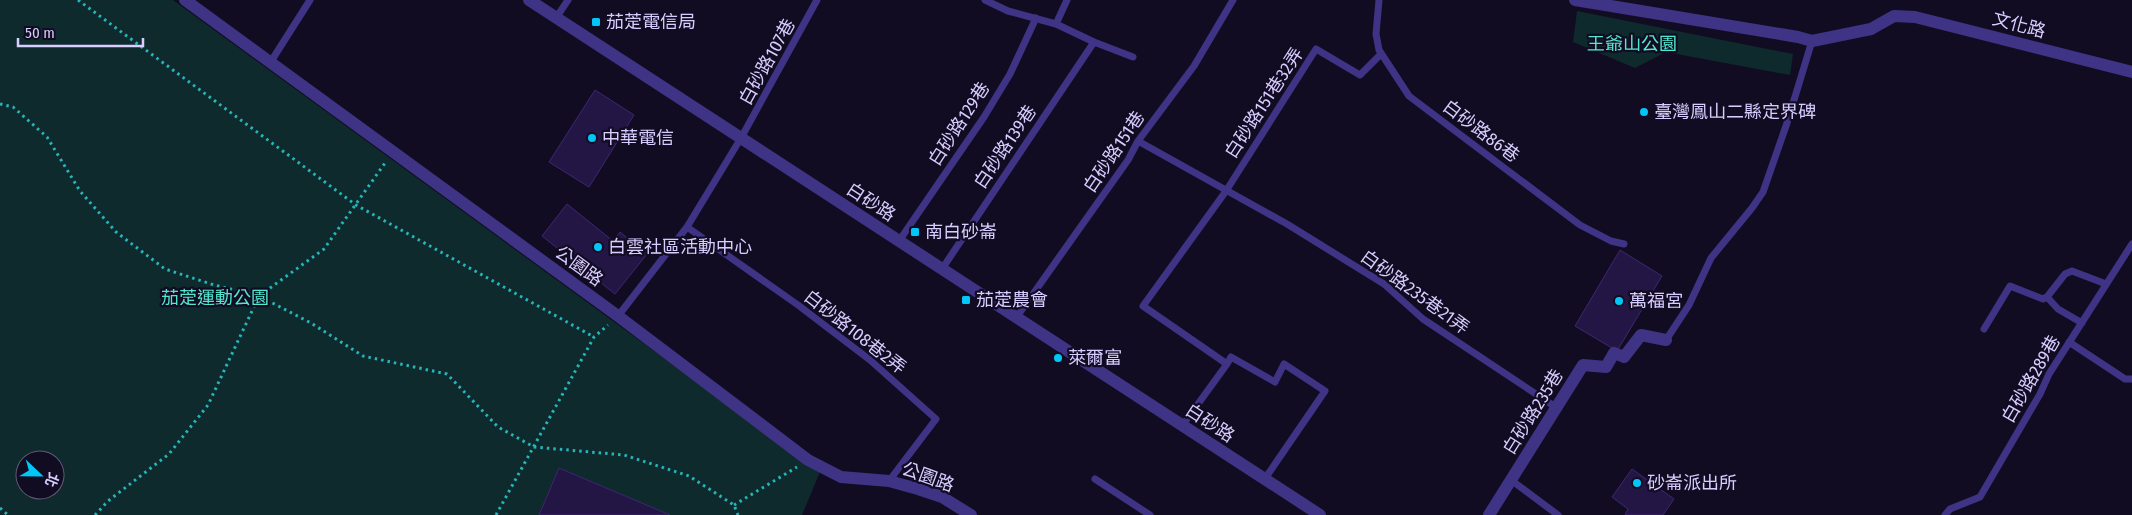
<svg xmlns="http://www.w3.org/2000/svg" width="2132" height="515" font-family="'Fira Sans Condensed','Noto Sans TC',sans-serif">
	<style>
		.green { fill: #0e2a2c; fill-rule: evenodd }
		.building { fill: #241644; stroke: #3d2772 }
		.lines { fill: none; stroke-linecap: round; stroke-linejoin: round }
		.path { stroke: #25b5ba; stroke-width: 3; stroke-dasharray: 2.5 4; stroke-linecap: butt }
		.service { stroke: #3e3384; stroke-width: 7 }
		.minor { stroke: #3e3384; stroke-width: 12 }
		.tertiary { stroke: #3e3384; stroke-width: 12 }
		.poi-dot { fill: #00c7f8; stroke: #120c22; stroke-width: 2 }
		.labels { text-anchor: middle; dominant-baseline: central; stroke-width: 4.5; stroke-linejoin: round; paint-order: stroke }
		.poi-label { font-size: 18px; fill: #d7cdff; stroke: #120c22; text-anchor: start }
		.street-label { font-size: 18px; fill: #d7cdff; stroke: #120c22 }
		.park-label { font-size: 18px; fill: #51e7d0; stroke: #120c22 }
	</style>
	<rect width="100%" height="100%" fill="#120c22"/>
	<path class="green" d="M0,0h173l647,472 -18,43h-802zM25,460h30v30h-30z
		M1577,11l216,43 -3,21 -124,-23 -31,16 -62,-26z"/>
	<path class="building" d="M595,90l39,25 -45,72 -40,-25z
		M567,204l46,37 7,-9 27,22 -32,40 -73,-58z
		M1620,250l42,26 -45,75 -42,-25z
		M559,468l111,47h-131z
		M1632,469l42,30 -11,16h-38l3,-6 -16,-12z"/>
	<g class="lines">
		<path class="path" d="M78,0l278,205 238,132
			M0,104l13,3 34,30 33,54 36,41 49,37 49,16 45,11 52,27 52,33 84,18 51,53 36,20 90,8 65,21 45,29 4,10
			M734,505l63,-38
			M0,508l8,7
			M95,515l13,-14 61,-47 39,-49 51,-109 65,-47 61,-86
			M496,515l98,-178 14,-12"/>
		<path class="service" d="M985,0l23,11 48,13 38,18 39,15
			M1379,0l-3,34 3,16 30,46 171,129 31,16 13,3
			M556,18l12,-18
			M1056,24l11,-24
			M270,63l40,-63
			M1138,141l149,83 97,60 39,35 134,89
			M687,227l111,78 72,55 66,59 -47,62
			M899,241l85,-124 26,-43 26,-56
			M942,269l152,-227
			M618,316l69,-89 54,-89 76,-138
			M1016,318l112,-158 10,-19 56,-75 39,-66
			M2082,323l-24,-14 -11,-12 18,-23 7,-3 34,13
			M1984,329l26,-43 33,13 4,-2
			M1666,340l23,-35 22,-47 41,-50 11,-16 24,-69 25,-82
			M2069,342l56,37h7
			M1227,364l4,-7 44,25 9,-18 41,27 -61,89
			M1182,426l45,-62 -84,-58 83,-115 90,-142 44,26 21,-21
			M1095,479l55,36
			M1511,480l47,35
			M1945,515l5,-6 30,-12 60,-103 9,-20 83,-130"/>
		<path class="minor" d="M185,0l433,316 190,144 33,17 48,4 29,8 24,8 29,18
			M1575,0l223,37 14,4 59,-12 23,-13 21,1 217,55
			M1489,515l94,-150 23,2 8,-14 10,4 17,-22 25,5"/>
		<path class="tertiary" d="M529,0l791,515"/>
	</g>
	<g class="poi-dot">
		<rect x="591" y="17" width="10" height="10" rx="2.5"/>
		<circle cx="1644" cy="112" r="5"/>
		<circle cx="592" cy="138" r="5"/>
		<rect x="910" y="227" width="10" height="10" rx="2.5"/>
		<circle cx="598" cy="247" r="5"/>
		<rect x="961" y="295" width="10" height="10" rx="2.5"/>
		<circle cx="1619" cy="301" r="5"/>
		<circle cx="1058" cy="358" r="5"/>
		<circle cx="1637" cy="483" r="5"/>
	</g>
	<g class="labels">
		<g class="poi-label">
			<text x="606" y="22">茄萣電信局</text>
			<text x="1654" y="112">臺灣鳳山二縣定界碑</text>
			<text x="602" y="138">中華電信</text>
			<text x="925" y="232">南白砂崙</text>
			<text x="608" y="247">白雲社區活動中心</text>
			<text x="976" y="300">茄萣農會</text>
			<text x="1629" y="301">萬福宮</text>
			<text x="1068" y="358">萊爾富</text>
			<text x="1647" y="483">砂崙派出所</text>
		</g>
		<g class="street-label">
			<text transform="translate(2019 25) rotate(15)">文化路</text>
			<text transform="translate(767 62) rotate(-61)">白砂路107巷</text>
			<text transform="translate(1264 103) rotate(-57)">白砂路151巷32弄</text>
			<text transform="translate(959 124) rotate(-57)">白砂路129巷</text>
			<text transform="translate(1481 131) rotate(37)">白砂路86巷</text>
			<text transform="translate(1005 147) rotate(-56)">白砂路139巷</text>
			<text transform="translate(1114 152) rotate(-56)">白砂路151巷</text>
			<text transform="translate(871 202) rotate(33)">白砂路</text>
			<text transform="translate(579 266) rotate(36)">公園路</text>
			<text transform="translate(1415 292) rotate(36)">白砂路235巷21弄</text>
			<text transform="translate(855 332) rotate(38)">白砂路108巷2弄</text>
			<text transform="translate(2031 379) rotate(-60)">白砂路289巷</text>
			<text transform="translate(1533 412) rotate(-58)">白砂路235巷</text>
			<text transform="translate(1210 423) rotate(33)">白砂路</text>
			<text transform="translate(928 477) rotate(20)">公園路</text>
		</g>
		<g class="park-label">
			<text x="1632" y="44">王爺山公園</text>
			<text x="215" y="298">茄萣運動公園</text>
		</g>
	</g>
	<g transform="translate(40 475) rotate(112)"><circle r="24" fill="#120c22" stroke="#61597a"/>
	<path d="M0-4L9 19L0 12L-9 19Z" fill="#00c7f8"/>
	<text y="-8" font-size="14" font-weight="bold" text-anchor="middle" fill="#d7cdff">北</text>
	</g>
	<path d="M18 38v8h125v-8" fill="none" stroke="#d7cdff" stroke-width="2.5"/>
	<text x="25" y="38" font-size="15" fill="#d7cdff" stroke="#120c22" stroke-width="4" paint-order="stroke">50 m</text>
</svg>
